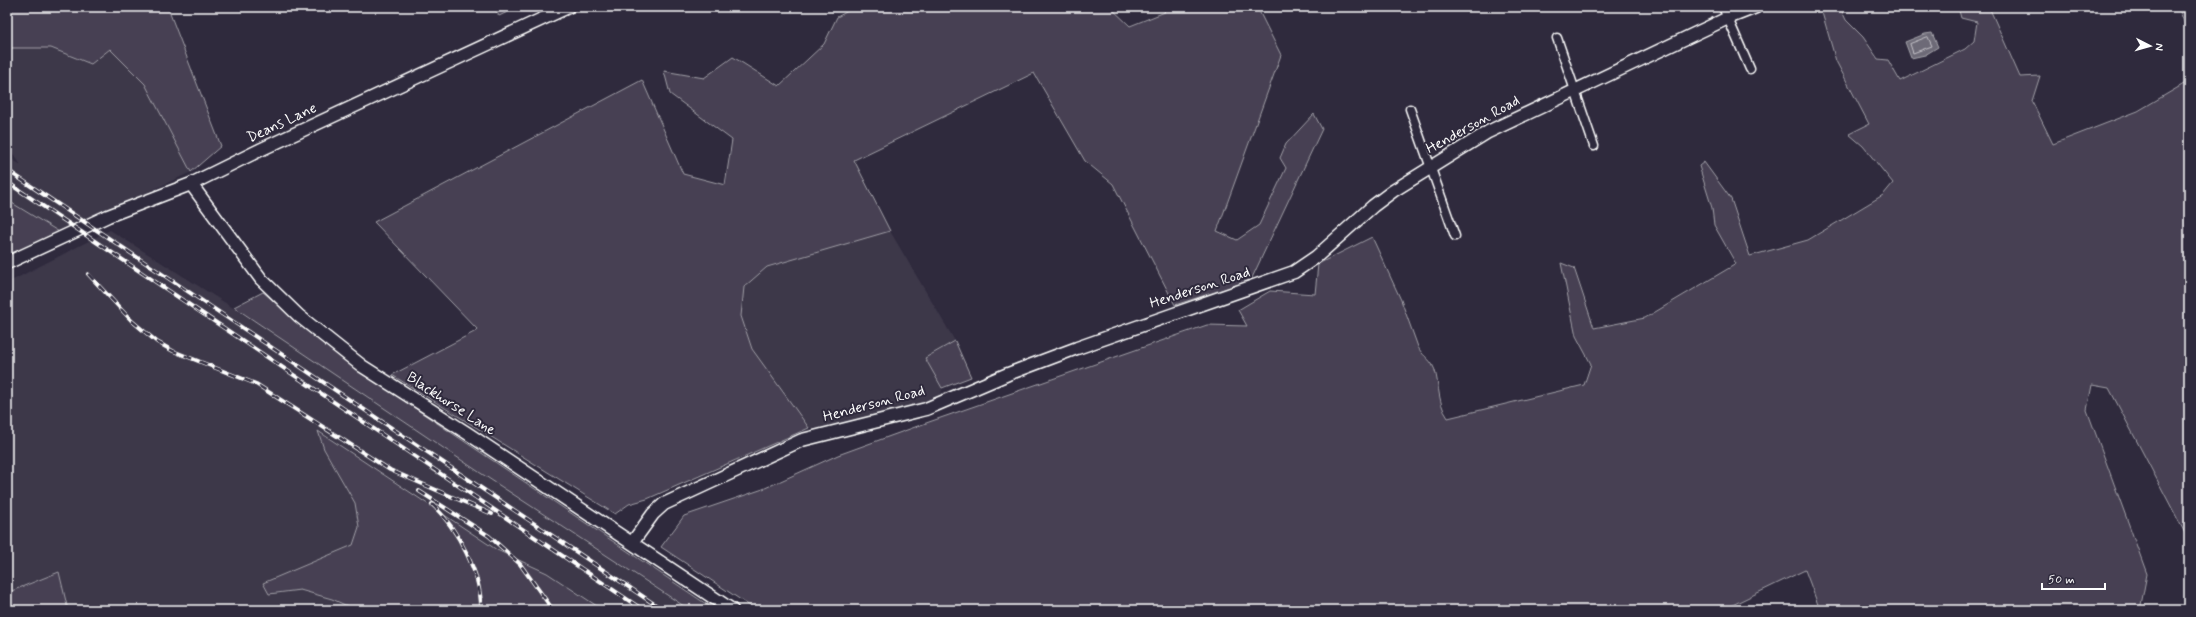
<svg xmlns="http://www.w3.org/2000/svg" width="2196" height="617" font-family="Mynerve,sans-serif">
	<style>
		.built { fill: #3c3749 }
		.green { fill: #464152; stroke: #a2a0a8 }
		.water { fill: #6d6a77; stroke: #a7a6ad }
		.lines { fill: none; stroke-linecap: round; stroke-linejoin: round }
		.shore { stroke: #c5c3c9; stroke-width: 1 }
		.street-casing { stroke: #fff; stroke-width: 11 }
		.secondary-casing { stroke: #fff; stroke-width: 15 }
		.street { stroke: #2f2a3d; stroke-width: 8 }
		.secondary { stroke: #2f2a3d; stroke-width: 12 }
		.rail-casing { stroke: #fff; stroke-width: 4 }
		.rail { stroke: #2f2a3d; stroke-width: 2.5; stroke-dasharray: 8; stroke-linecap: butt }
		.labels { text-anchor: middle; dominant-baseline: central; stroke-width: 4; stroke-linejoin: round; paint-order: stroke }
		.street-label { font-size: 15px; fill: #fff; stroke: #2f2a3d }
	</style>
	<rect width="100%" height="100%" fill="#2f2a3d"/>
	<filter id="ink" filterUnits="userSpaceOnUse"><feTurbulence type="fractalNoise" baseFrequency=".025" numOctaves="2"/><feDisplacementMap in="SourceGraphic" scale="8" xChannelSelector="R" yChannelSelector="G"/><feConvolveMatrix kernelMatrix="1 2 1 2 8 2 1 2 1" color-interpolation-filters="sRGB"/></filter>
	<g filter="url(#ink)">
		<path class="built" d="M12,47l39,1 39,16 20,-15 35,35 46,88 -130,61 -54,-33v-44l14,9 -14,-20v-97z
			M110,230l182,115 187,127 211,138h-87l-56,-37 -50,-23 -178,-119 5,18 31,54 4,24 -5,18 -91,38 6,11 31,-4 32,9 24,11h-288l-9,-38 -50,20 -2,-2v-307z
			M890,231l65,110 -30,17 17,30 -1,8 -46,15 -75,17h-11l-57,-79 -11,-33 3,-29 23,-20z"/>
		<path class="green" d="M7,7h165l-3,4 52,135 -30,26 -46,-88 -35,-35 -19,15 -40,-16h-44z
			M494,7h24l-19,9z
			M855,7h255l20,19 35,-14 -5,-5h97l24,48 -64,176 20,9 22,-15 27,-57 -6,-10 6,-14 28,-30 8,15 -71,151 -76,25 -62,-121 -28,-23 -51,-88 -180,87 36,71 -123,36 -23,20 -3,29 11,33 57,79 -162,71 -18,5 -14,10 -223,-139 86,-45 -104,-108 268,-142 41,94 42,11 7,-45 -62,-46 -6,-23 40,7 29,-21 46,29 45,-42 13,-27z
			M1825,7h15l6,13 17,17 15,22 10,1 12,21 65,-32 9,-8 3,-19 -16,-4 -3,-11h31l31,70 20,-1 -8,25 21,43 85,-33 51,-30v455l-2,1 -78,-149 -17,-3 -5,25 60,164 -7,36h-320l-15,-40 -83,40h-966l-95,-63 23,-31 79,-27 75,-34 91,-33 278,-97 40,1 -9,-16 32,-19 45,3 3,-30 54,-27 29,63 17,47c4,8 10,11 14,17 8,12 4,38 16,54l136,-33 7,-21 -15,-28 -15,-73 13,5 20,60 51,-10 91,-54 -22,-39 -2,-17 -13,-42 5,-4 27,37 19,57 58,-16 75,-45 10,-12 -30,-37 -14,-12 20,-10 -33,-63 -15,-52z
			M2178,7h11v27z
			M7,200l54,33 -54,23z
			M263,292l56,48 51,38 345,232h-25l-211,-138 -245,-165z
			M955,341l16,36 -29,11 -17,-30z
			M318,431l179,119 50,23 56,37h-247l-24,-11 -32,-9 -31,4 -6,-11 90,-38 6,-18 -4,-24 -31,-54z
			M59,572l9,38h-61v-20l2,2z"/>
		<path class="water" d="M1932,33l6,14 -13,8 -14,3 -6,-16 20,-8z"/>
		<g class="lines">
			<path class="shore" d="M1928,37l4,9 -19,7 -3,-9z"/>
			<defs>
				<path id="street" d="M1723,7l27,62
					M1557,38l37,108
					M1410,109l45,127"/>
				<path id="secondary" d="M191,184l70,95 38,37 63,50 105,67 265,177
					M7,263l101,-47 83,-32 71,-35 306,-142
					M632,543l21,-29 11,-10 138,-64 124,-31 82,-35 69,-26 217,-76 22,-15 57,-51 20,-15 95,-59 240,-114 28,-11"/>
			</defs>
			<use href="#street" class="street-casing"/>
			<use href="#secondary" class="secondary-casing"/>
			<use href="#street" class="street"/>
			<use href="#secondary" class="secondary"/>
			<defs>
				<path id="rail" d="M7,170l656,440
					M7,182l636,428
					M88,274l44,47 25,21 16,9 83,33 134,86 102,44
					M419,491l70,45 31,28 33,46
					M432,504c25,24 50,70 49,106"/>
			</defs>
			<use href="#rail" class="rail-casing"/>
			<use href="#rail" class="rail"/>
		</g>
	</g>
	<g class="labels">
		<g class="street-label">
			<text transform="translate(282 123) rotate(-25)">Deans Lane</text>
			<text transform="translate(1473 125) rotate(-29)">Henderson Road</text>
			<text transform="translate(1200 288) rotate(-18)">Henderson Road</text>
			<text transform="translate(451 404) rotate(33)">Blackhorse Lane</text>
			<text transform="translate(874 404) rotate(-15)">Henderson Road</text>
		</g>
	</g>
	<rect width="2196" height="617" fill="none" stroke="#2f2a3d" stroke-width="24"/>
	<rect x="12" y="12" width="2172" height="593" fill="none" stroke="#fff" stroke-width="1.5" filter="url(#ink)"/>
	<g transform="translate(2150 46) rotate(96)" stroke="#2f2a3d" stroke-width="3" paint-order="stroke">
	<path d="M0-3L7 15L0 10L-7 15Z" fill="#ffffff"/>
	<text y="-6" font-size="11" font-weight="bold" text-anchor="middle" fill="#ffffff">N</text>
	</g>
	<path d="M2042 583v6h63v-6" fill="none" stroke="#ffffff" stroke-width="2"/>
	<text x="2048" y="583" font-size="12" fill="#ffffff" stroke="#2f2a3d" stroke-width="3" paint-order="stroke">50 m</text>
</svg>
